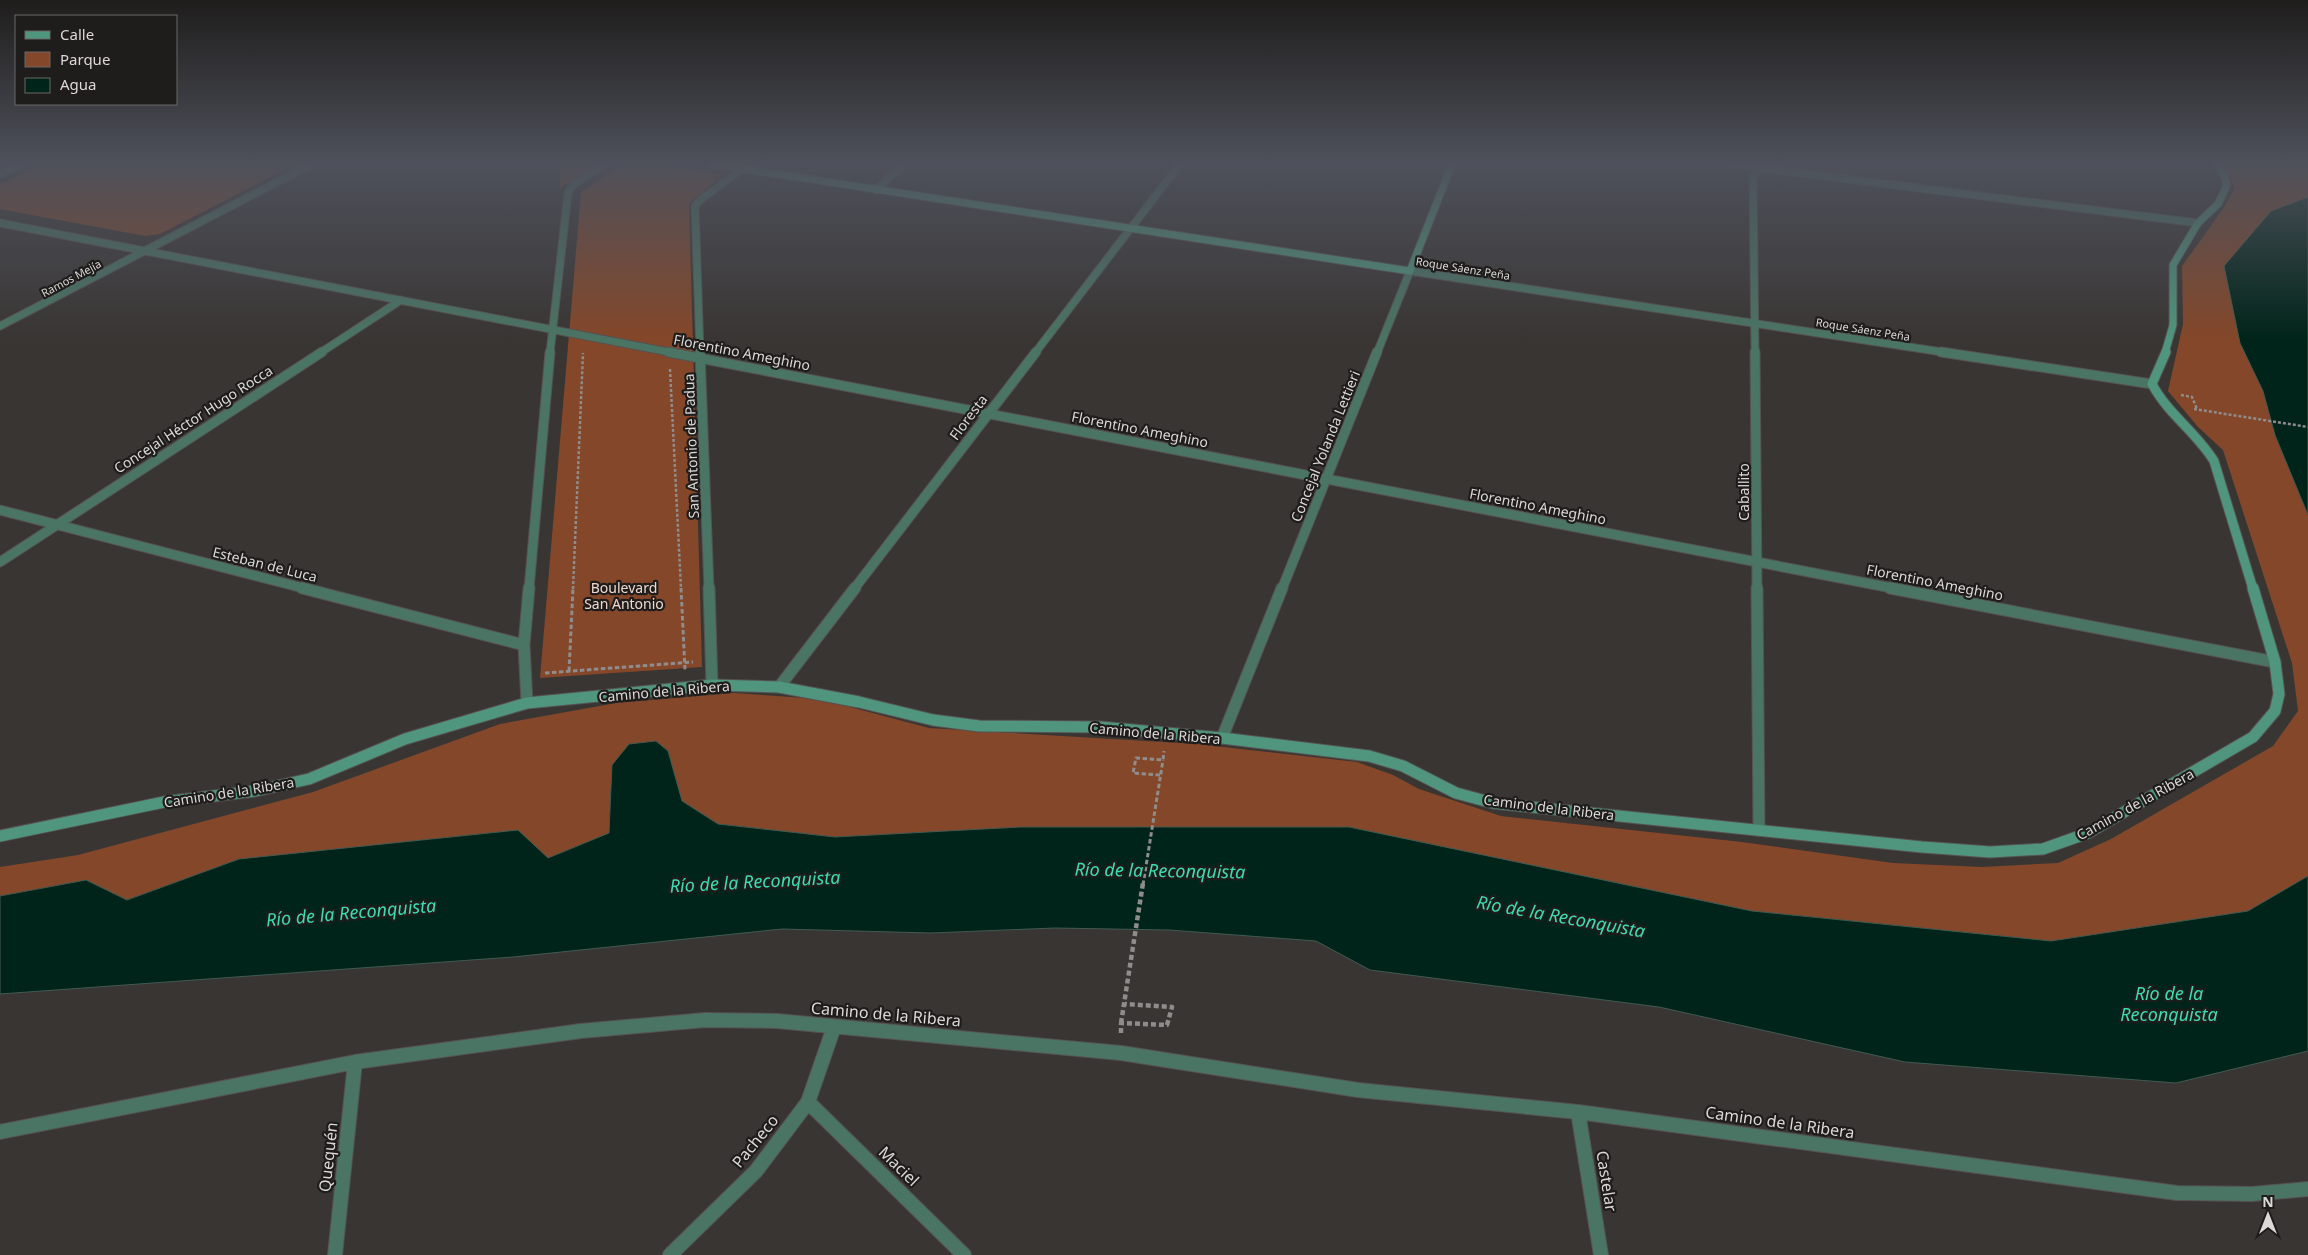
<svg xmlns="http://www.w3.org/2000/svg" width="2308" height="1255" font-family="'Noto Sans',sans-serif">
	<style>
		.green { fill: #844729 }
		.water { fill: #002419; stroke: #425a52 }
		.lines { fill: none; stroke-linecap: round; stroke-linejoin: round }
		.street-far3-casing { stroke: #565251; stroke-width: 9 }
		.street-far2-casing { stroke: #565251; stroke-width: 11 }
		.street-far1-casing { stroke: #565251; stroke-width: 13 }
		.street-casing { stroke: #565251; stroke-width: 16 }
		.secondary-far2-casing { stroke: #565251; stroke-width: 9 }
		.secondary-far1-casing { stroke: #565251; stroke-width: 11 }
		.secondary-casing { stroke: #565251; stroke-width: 13 }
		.path-far2 { stroke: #908c8b; stroke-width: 2.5; stroke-dasharray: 3 2; stroke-linecap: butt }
		.path-far1 { stroke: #908c8b; stroke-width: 3; stroke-dasharray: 4.5 2.5; stroke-linecap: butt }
		.path { stroke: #908c8b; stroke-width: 4.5; stroke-dasharray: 5 3; stroke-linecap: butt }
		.street-far3 { stroke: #4a7464; stroke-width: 7 }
		.street-far2 { stroke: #4a7464; stroke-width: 9 }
		.street-far1 { stroke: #4a7464; stroke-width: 11 }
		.street { stroke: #4a7464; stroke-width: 14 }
		.secondary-far2 { stroke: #50957d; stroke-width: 7 }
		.secondary-far1 { stroke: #50957d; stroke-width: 9 }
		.secondary { stroke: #50957d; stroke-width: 11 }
		.labels { text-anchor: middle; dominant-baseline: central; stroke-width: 4.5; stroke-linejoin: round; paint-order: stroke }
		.far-street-label { font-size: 11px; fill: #dbd8d7; stroke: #1f1d1c }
		.street-label { font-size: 14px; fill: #dbd8d7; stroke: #1f1d1c }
		.park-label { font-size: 14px; fill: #efd8cd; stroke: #1f1d1c }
		.near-street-label { font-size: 16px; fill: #dbd8d7; stroke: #1f1d1c }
		.near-water-label { font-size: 18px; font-style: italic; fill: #3adeb0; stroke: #1f1d1c }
	</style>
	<rect width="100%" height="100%" fill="#393533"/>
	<path class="green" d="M44,164h252l-136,70 -15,2 -145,-27v-25z
		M561,164h37l-38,24z
		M623,164h34l66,11 -34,28 13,464 -162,11 41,-486z
		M2223,164h85v33l-37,15 -31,131 23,48 12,44 33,80v361l-60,35 -197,30 -299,-30 -731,-84 -186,10 -117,-13 -36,-23 -14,-50 -56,14 -3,68 -61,25 -309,1 -113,41 -40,-20 -86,16v-29l78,-12 235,-63 187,-68 116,-21 118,-10 86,6 109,29 268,16 160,18 36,13 26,14 82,27 241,26 151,21 89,4 76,-4 53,-24 162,-93 25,-35 -6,-48 -69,-213 -25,-23 -30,-36 15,-67 -1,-58 41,-57 12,-21z"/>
	<path class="water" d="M2308,197v318l-33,-80 -12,-44 -23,-48 -16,-77 47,-55z
		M656,741l12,10 14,50 36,23 117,13 186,-10h328l403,84 299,30 197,-30 60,-35v175l-132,32 -271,-21 -246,-55 -289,-37 -54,-29 -147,-11 -114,-2 -124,5 -149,-4 -269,28 -513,37v-98l86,-16 41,20 112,-41 279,-29 30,28 61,-25 3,-68 17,-21z"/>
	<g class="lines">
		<defs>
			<path id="street-far3" d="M1727,164l471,59
				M0,174l22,-10
				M876,190l28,-26
				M0,223l674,130
				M0,326l312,-162
				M320,353l81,-53
				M550,353l18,-160 5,-8 33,-21
				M700,353l-5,-147 5,-6 42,-31
				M1035,353l145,-189
				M1377,353l33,-82 539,82
				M1755,353l-2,-178 17,-11"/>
			<path id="street-far2" d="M668,352l1229,237
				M700,352l9,237
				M1755,352l2,237
				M1941,352l211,32
				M0,510l307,79
				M0,562l322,-210
				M529,589l21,-237
				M854,589l182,-237
				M1282,589l95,-237"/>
			<path id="street-far1" d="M302,588l222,57
				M709,588l3,97
				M1757,588l2,242
				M1890,588l385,74
				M779,687l76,-99
				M527,703l-3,-58 5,-57
				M1222,738l60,-150"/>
			<path id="street" d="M808,1102l156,153
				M1578,1112l23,143
				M0,1132l355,-70 226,-31 124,-11 72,1 344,32 237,37 220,22 599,81 75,1 56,-5
				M335,1255l20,-193
				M670,1255l86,-84 52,-69 26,-75"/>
			<path id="secondary-far2" d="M711,164l699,107 42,-107
				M2165,353l8,-28v-60l25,-42 20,-19 9,-19 -2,-8 -9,-13"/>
			<path id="secondary-far1" d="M2166,352l-14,32c16,30 44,48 62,77l39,128"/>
			<path id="secondary" d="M0,836l164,-34 91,-11 54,-12 96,-40 122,-36 185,-18 67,2 80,15 74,18 46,6 121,1 122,11 147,18 34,10 53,27 37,10 429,44 68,5 53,-3 45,-16 165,-96 22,-26 4,-17 -4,-32 -22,-74"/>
		</defs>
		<use href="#street-far3" class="street-far3-casing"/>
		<use href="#street-far2" class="street-far2-casing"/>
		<use href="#street-far1" class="street-far1-casing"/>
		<use href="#street" class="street-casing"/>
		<use href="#secondary-far2" class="secondary-far2-casing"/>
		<use href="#secondary-far1" class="secondary-far1-casing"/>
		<use href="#secondary" class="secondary-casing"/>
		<path class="path-far2" d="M670,369l11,220
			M2181,395l11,2 5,12
			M2194,409l114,18
			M573,589l10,-236"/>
		<path class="path-far1" d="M681,588l4,82
			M569,671l4,-83
			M545,673l148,-11
			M1160,775l-27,-2 3,-15 27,2 1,-9
			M1143,885l20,-125"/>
		<path class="path" d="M1121,1023l22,-140
			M1121,1033v-10l46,2 5,-18 -47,-3"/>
		<use href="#street-far3" class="street-far3"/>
		<use href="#street-far2" class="street-far2"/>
		<use href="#street-far1" class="street-far1"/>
		<use href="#street" class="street"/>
		<use href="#secondary-far2" class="secondary-far2"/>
		<use href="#secondary-far1" class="secondary-far1"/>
		<use href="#secondary" class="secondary"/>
	</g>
	<linearGradient id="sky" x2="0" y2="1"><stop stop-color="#1f1d1c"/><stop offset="0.48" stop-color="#4e515b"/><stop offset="1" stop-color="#4e515b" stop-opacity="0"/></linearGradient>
	<rect width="2308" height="340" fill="url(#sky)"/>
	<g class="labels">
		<g class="far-street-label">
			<text transform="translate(1463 268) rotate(9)">Roque Sáenz Peña</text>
			<text transform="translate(71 278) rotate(-28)">Ramos Mejía</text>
			<text transform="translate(1863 329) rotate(9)">Roque Sáenz Peña</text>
		</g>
		<g class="street-label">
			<text transform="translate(742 352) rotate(11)">Florentino Ameghino</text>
			<text transform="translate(968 417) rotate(-53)">Floresta</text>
			<text transform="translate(193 419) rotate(-33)">Concejal Héctor Hugo Rocca</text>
			<text transform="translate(1140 429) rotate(11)">Florentino Ameghino</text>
			<text transform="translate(691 446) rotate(-92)">San Antonio de Padua</text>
			<text transform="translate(1325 446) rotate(-68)">Concejal Yolanda Lettieri</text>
			<text transform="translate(1743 492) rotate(-90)">Caballito</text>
			<text transform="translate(1538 506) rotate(11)">Florentino Ameghino</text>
			<text transform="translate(265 564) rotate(14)">Esteban de Luca</text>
			<text transform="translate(1935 582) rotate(11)">Florentino Ameghino</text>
			<text transform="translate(664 691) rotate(-5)">Camino de la Ribera</text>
			<text transform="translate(1155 733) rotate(5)">Camino de la Ribera</text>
			<text transform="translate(229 792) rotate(-9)">Camino de la Ribera</text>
			<text transform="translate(2135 804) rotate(-29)">Camino de la Ribera</text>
			<text transform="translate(1549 807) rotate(7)">Camino de la Ribera</text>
		</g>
		<g class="park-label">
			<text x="624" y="587">Boulevard<tspan x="624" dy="16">San Antonio</tspan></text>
		</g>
		<g class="near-street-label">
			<text transform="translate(886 1014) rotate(5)">Camino de la Ribera</text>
			<text transform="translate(1780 1122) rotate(8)">Camino de la Ribera</text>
			<text transform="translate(755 1141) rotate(-51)">Pacheco</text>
			<text transform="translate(328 1157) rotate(-84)">Quequén</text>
			<text transform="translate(899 1166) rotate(44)">Maciel</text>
			<text transform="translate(1607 1181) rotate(81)">Castelar</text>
		</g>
		<g class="near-water-label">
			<text transform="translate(1160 870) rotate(1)">Río de la Reconquista</text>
			<text transform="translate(755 881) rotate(-3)">Río de la Reconquista</text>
			<text transform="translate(351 912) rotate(-5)">Río de la Reconquista</text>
			<text transform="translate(1561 916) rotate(10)">Río de la Reconquista</text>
			<text x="2169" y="993">Río de la<tspan x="2169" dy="21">Reconquista</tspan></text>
		</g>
	</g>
	<rect x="15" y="15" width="162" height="90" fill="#1f1d1c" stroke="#6a6867"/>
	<rect x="25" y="31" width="25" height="8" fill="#50957d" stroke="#6a6867"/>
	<text x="60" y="40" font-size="15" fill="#dbd8d7">Calle</text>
	<rect x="25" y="52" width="25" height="15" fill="#844729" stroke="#6a6867"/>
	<text x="60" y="65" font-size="15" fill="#dbd8d7">Parque</text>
	<rect x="25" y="78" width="25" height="15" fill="#002419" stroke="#6a6867"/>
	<text x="60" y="90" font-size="15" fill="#dbd8d7">Agua</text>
	<g transform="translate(2268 1215)" stroke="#1f1d1c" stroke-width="4" paint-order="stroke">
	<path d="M0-4L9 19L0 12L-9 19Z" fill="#dbd8d7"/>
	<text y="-8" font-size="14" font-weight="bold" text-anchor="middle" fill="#dbd8d7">N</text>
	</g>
</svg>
